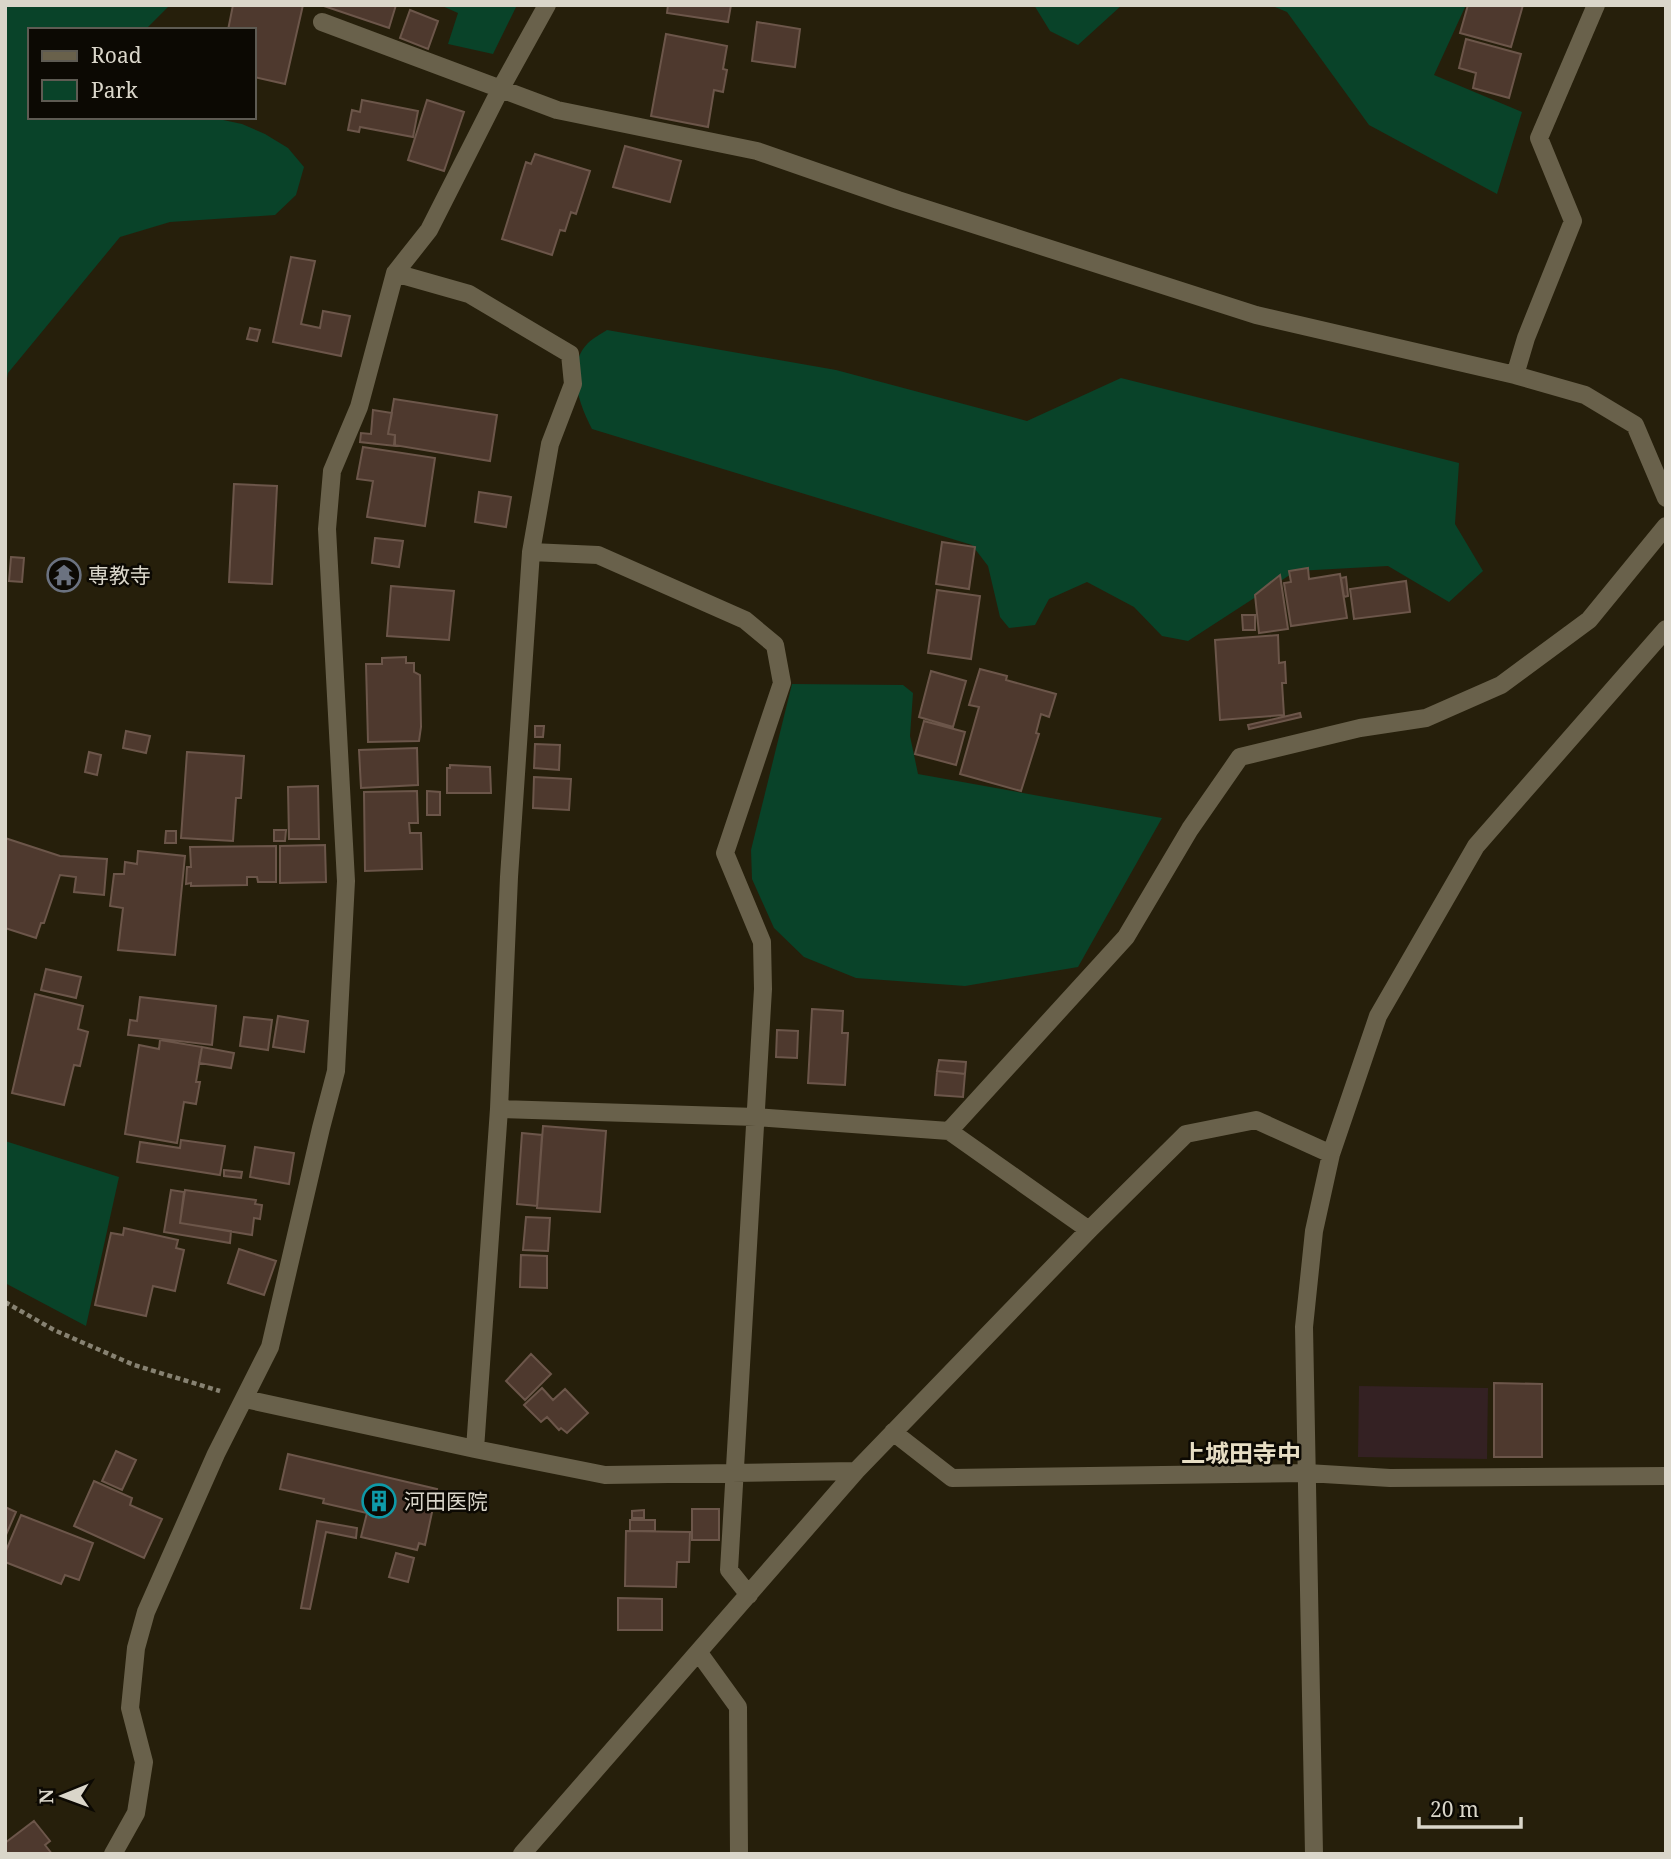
<svg xmlns="http://www.w3.org/2000/svg" width="1671" height="1859" font-family="'Noto Serif','Noto Sans JP',serif">
	<style>
		.industrial { fill: #342123 }
		.green { fill: #094329 }
		.building { fill: #4e392e; stroke: #6c564a; stroke-width: 2 }
		.lines { fill: none; stroke-linecap: round; stroke-linejoin: round }
		.path { stroke: #878272; stroke-width: 4.5; stroke-dasharray: 5 3.5; stroke-linecap: butt }
		.minor { stroke: #69614b; stroke-width: 18 }
		.labels { text-anchor: middle; dominant-baseline: central; stroke-width: 5; stroke-linejoin: round; paint-order: stroke }
		.poi-label { font-size: 21px; fill: #dad6ca; stroke: #0c0903; text-anchor: start }
		.quarter-label { font-size: 24px; font-weight: bold; fill: #e6ddc4; stroke: #0c0903 }
	</style>
	<rect width="100%" height="100%" fill="#261f0b"/>
	<path class="industrial" d="M1359,1386l129,2 -1,71 -129,-2z"/>
	<path class="green" d="M5,5h165l-25,25h-115v87h179l33,7 23,10 23,14 16,19 -8,28 -21,20 -105,7 -50,15 -112,136 -3,16z
		M440,5h77l-24,49 -45,-10 10,-31z
		M1034,5h88l-44,40 -28,-14z
		M1270,5h196l-32,70 88,37 -25,82 -128,-69 -82,-113z
		M607,330l229,40 191,51 94,-43 338,85 -4,61 28,47 -34,31 -61,-36 -92,5 -108,70 -26,-5 -28,-29 -47,-25 -38,17 -14,26 -26,3 -9,-11 -12,-51 -16,-21 -380,-116c-13,-25 -27,-63 -4,-86 5,-5 13,-9 19,-13z
		M792,684l111,1 10,8 -3,43 8,38 244,44 -84,149 -113,19 -109,-8 -52,-21 -30,-29 -22,-49 -1,-29z
		M5,1141l114,36 -33,149 -81,-43z"/>
	<path class="building" d="M233,5h70l-18,79 -31,-7v-47h-26z
		M321,5h75l-7,23z
		M668,5h63l-3,17 -61,-9z
		M1468,5h55l-12,42 -51,-14z
		M410,10l28,11 -10,28 -28,-11z
		M757,22l43,7 -5,38 -43,-6z
		M666,34l61,12 -4,23 4,1 -4,22 -9,-2 -6,37 -57,-11z
		M1466,39l55,15 -12,44 -36,-10 3,-15 -17,-5z
		M362,100l56,11 -5,26 -53,-10 -1,5 -11,-2 4,-20 8,2z
		M427,100l37,12 -20,59 -36,-11z
		M625,146l56,15 -11,41 -57,-15z
		M535,154l55,17 -14,43 -5,-2 -6,19 -5,-1 -8,25 -50,-16 24,-77 5,2z
		M291,257l24,4 -14,63 19,4 3,-17 27,5 -9,40 -68,-14z
		M250,328l10,2 -3,11 -10,-2z
		M394,399l103,16 -7,46 -96,-16 1,-10 -7,-1z
		M373,410l19,3 -4,21 7,1v11l-35,-4 1,-9 10,1z
		M363,447l72,11 -10,68 -58,-9 6,-36 -16,-2z
		M234,484l43,2 -5,98 -43,-2z
		M479,492l32,5 -5,30 -31,-5z
		M375,538l28,3 -4,26 -27,-4z
		M942,542l33,5 -6,42 -33,-5z
		M11,557l13,1 -2,24 -13,-1z
		M1308,568l1,11 31,-5 7,44 -56,8 -7,-43 7,-1 -2,-11z
		M1280,575l8,54 -29,4 -4,-38z
		M1346,577l2,19 -4,1 -3,-19z
		M1406,581l4,31 -56,7 -4,-30z
		M391,586l63,5 -5,49 -62,-4z
		M937,590l43,6 -9,63 -43,-6z
		M1242,615h13v15h-12z
		M1278,635l1,28 6,-1 1,21h-4l2,32 -64,5 -5,-80z
		M406,657v6h8v9l6,3 1,52 -2,14 -51,1 -2,-78h16v-6z
		M980,669l27,7 -1,4 50,14 -7,23 -8,-3 -5,19 3,1 -18,57 -61,-17 19,-67 -10,-2z
		M931,671l35,10 -13,46 -34,-10z
		M1300,713l1,4 -52,12 -1,-4z
		M924,721l41,11 -9,33 -41,-11z
		M535,726h9l-1,11h-8z
		M126,731l24,5 -4,17 -23,-5z
		M535,744l25,1 -1,25 -25,-2z
		M417,748l1,37 -57,3 -2,-38z
		M89,752l12,3 -4,20 -12,-3z
		M187,752l57,4 -3,42h-5l-3,43 -52,-3z
		M450,765l40,2 1,26h-44v-25h3z
		M534,777l37,2 -2,31 -36,-2z
		M318,786l1,53h-30l-1,-52z
		M417,791l1,32h-9l1,10h11l1,36 -57,2 -1,-79z
		M427,791l13,1v23h-13z
		M274,830h12l-1,11h-11z
		M166,831h10v12h-11z
		M5,838l55,18 47,3 -3,36 -30,-3 2,-15 -16,-2 -16,48h-3l-5,15 -31,-10z
		M325,845l1,37 -46,1v-37z
		M276,846v36h-18l-1,-5h-10v8l-56,1v-3l-5,1 1,-17h4l-1,-20z
		M138,851l47,5 -10,99 -57,-5 5,-42 -13,-2 4,-32h10l1,-12 12,2z
		M46,969l35,8 -5,21 -35,-8z
		M35,994l48,12 -5,23 10,3 -8,34 -6,-1 -10,40 -52,-12z
		M140,997l76,9 -4,39 -84,-10 2,-15 7,1z
		M812,1009l31,2 -1,22h6l-3,52 -37,-2z
		M278,1016l30,5 -4,31 -31,-5z
		M244,1017l28,3 -4,30 -28,-4z
		M777,1030l21,1 -1,27 -21,-1z
		M160,1040l42,7 -6,35h4l-4,22 -12,-2 -7,41 -52,-9 14,-89 20,4z
		M202,1047l32,6 -3,15 -32,-5z
		M939,1060l27,2 -1,12 -28,-3z
		M937,1071l28,3 -2,23 -28,-2z
		M543,1126l63,5 -6,81 -63,-4z
		M522,1133l20,2 -5,71 -20,-2z
		M181,1140l44,6 -5,29 -83,-13 3,-20 40,6z
		M255,1147l39,6 -5,31 -39,-7z
		M224,1170l18,2 -1,6 -17,-2z
		M171,1190l13,2 -4,31 51,8 -1,12 -66,-11z
		M185,1190l71,10 -1,4 7,1 -2,14 -6,-1 -2,17 -72,-12z
		M526,1217l24,1 -2,33 -25,-1z
		M124,1228l54,12 -2,8 8,2 -9,41 -22,-5 -7,30 -51,-11 16,-72 12,2z
		M239,1249l37,12 -12,34 -36,-12z
		M521,1255l26,1v32l-27,-1z
		M531,1354l20,20 -26,26 -19,-19z
		M1494,1383l48,1v73h-48z
		M542,1388l11,12 12,-11 23,24 -21,20 -6,-5 -2,2 -12,-13 -6,5 -17,-17z
		M116,1451l20,9 -14,30 -20,-9z
		M288,1454l149,35 -12,56 -6,-2 -2,7 -56,-13 6,-24 -44,-10 1,-4 -44,-10z
		M94,1481l38,17 -2,7 32,14 -18,39 -70,-32z
		M5,1507l11,5 -11,25z
		M692,1509h27v31h-27z
		M644,1510v8h-12v-7z
		M21,1515l72,28 -14,37 -14,-5 -4,9 -56,-22v-9z
		M630,1520h25v11h-25z
		M317,1521l40,7 -1,10 -30,-6 -16,77 -9,-1z
		M626,1531l64,1 -1,30h-12l-1,25 -51,-1z
		M396,1553l18,5 -6,24 -19,-5z
		M618,1598l44,1v31h-44z
		M34,1821l16,20 -5,4 7,9h-47v-11z"/>
	<g class="lines">
		<path class="path" d="M5,1302l49,28 80,35 86,26"/>
		<path class="minor" d="M322,22l235,88 200,41 141,49 358,115 259,60 70,20 50,30 31,73
			M395,273l74,21 101,60 3,30 -23,60 -19,108 -22,325 -10,232 -24,340
			M1515,375l11,-37 47,-117 -34,-83 57,-133
			M531,552l67,3 147,65 30,25 7,38 -57,170 37,89 1,47 -34,581 20,25
			M499,1109l257,8 193,14 140,99
			M949,1131l177,-194 64,-108 50,-72 120,-29 66,-10 75,-33 88,-65 77,-94
			M245,1399l230,50 130,26 251,-4
			M893,1432l59,46 355,-5 83,5 276,-2
			M699,1653l39,54 1,147
			M113,1854l23,-41 8,-51 -14,-54 6,-60 10,-36 70,-158 54,-107 51,-219 15,-57 10,-190 -19,-352 5,-58 27,-64 36,-134 34,-43 72,-142 46,-83
			M522,1854l334,-383 233,-241 97,-96 70,-14 75,34
			M1314,1854l-10,-527 10,-96 17,-77 47,-138 98,-170 190,-217"/>
	</g>
	<defs>
		<symbol id="temple-ring" viewBox="-11 -11 22 22"><circle r="9.5" fill="#0c0903" stroke="#6b7280" stroke-width="1.5"/><path d="M0-6L5-2H3V0L6.5 2.5H4V6H1.5V3h-3V6H-4V2.5H-6.5L-3 0V-2H-5Z" fill="#6b7280"/></symbol>
		<symbol id="building-ring" viewBox="-11 -11 22 22"><circle r="9.5" fill="#0c0903" stroke="#0f9aa8" stroke-width="1.5"/><path d="M-4-6H4V6H1V3H-1V6H-4ZM-2.5-4.3h1.7v1.8h-1.7ZM.8-4.3h1.7v1.8H.8ZM-2.5-1h1.7V.8h-1.7ZM.8-1h1.7V.8H.8Z" fill="#0f9aa8"/></symbol>
	</defs>
	<g fill-rule="evenodd">
		<use href="#temple-ring" x="45" y="556" width="38" height="38"/>
		<use href="#building-ring" x="360" y="1482" width="38" height="38"/>
	</g>
	<g class="labels">
		<g class="poi-label">
			<text x="88" y="575">専教寺</text>
			<text x="404" y="1501">河田医院</text>
		</g>
		<g class="quarter-label">
			<text x="1241" y="1452">上城田寺中</text>
		</g>
	</g>
	<rect width="1671" height="1859" fill="none" stroke="#dad6ca" stroke-width="14"/>
	<rect x="28" y="28" width="228" height="91" fill="#0c0903" stroke="#5e5b53" stroke-width="2"/>
	<rect x="42" y="51" width="35" height="10" fill="#69614b" stroke="#5e5b53" stroke-width="2"/>
	<text x="91" y="63" font-size="21" fill="#dad6ca">Road</text>
	<rect x="42" y="80" width="35" height="21" fill="#094329" stroke="#5e5b53" stroke-width="2"/>
	<text x="91" y="98" font-size="21" fill="#dad6ca">Park</text>
	<g transform="translate(63 1796) rotate(269)" stroke="#0c0903" stroke-width="5" paint-order="stroke">
	<path d="M0-5L12 26L0 18L-12 26Z" fill="#dad6ca"/>
	<text y="-10" font-size="19" font-weight="bold" text-anchor="middle" fill="#dad6ca">N</text>
	</g>
	<path d="M1419 1817v10h102v-10" fill="none" stroke="#dad6ca" stroke-width="3.5"/>
	<text x="1430" y="1817" font-size="21" fill="#dad6ca" stroke="#0c0903" stroke-width="5" paint-order="stroke">20 m</text>
</svg>
